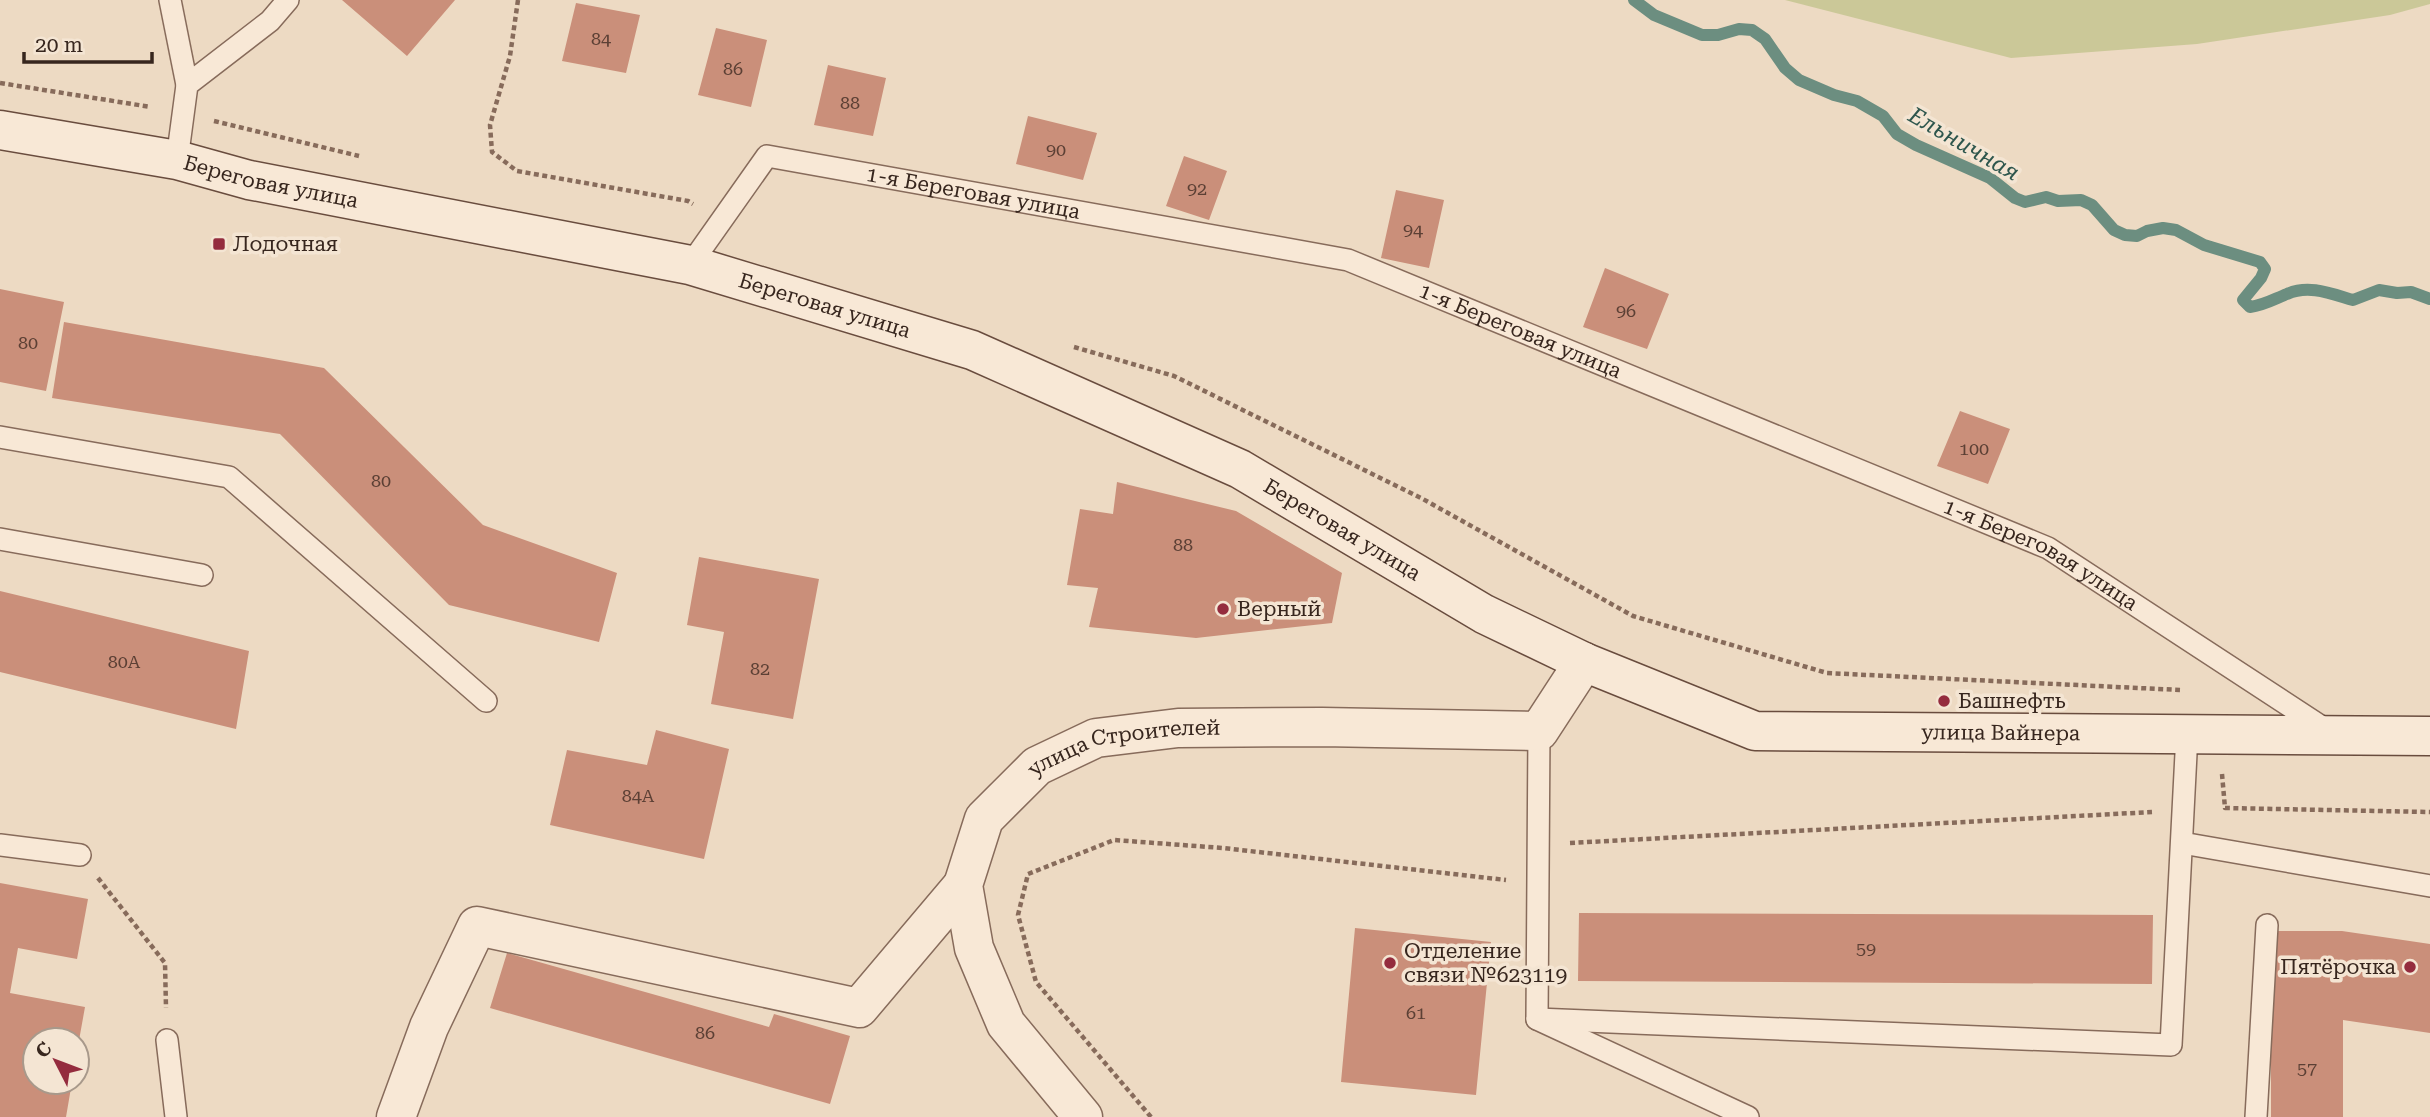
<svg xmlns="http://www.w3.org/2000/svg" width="2430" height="1117" font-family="'Roboto Serif',serif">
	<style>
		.green { fill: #cbc898 }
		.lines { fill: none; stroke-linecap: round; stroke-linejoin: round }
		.stream { stroke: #6c8e80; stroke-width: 12 }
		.building { fill: #ca8f7a }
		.service-casing { stroke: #876b5b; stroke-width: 24 }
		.minor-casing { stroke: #876b5b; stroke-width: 41 }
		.secondary-casing { stroke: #694c3e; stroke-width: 41 }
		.path { stroke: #876b5b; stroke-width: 4.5; stroke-dasharray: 5 3.5; stroke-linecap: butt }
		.service { stroke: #f8e8d6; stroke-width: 21 }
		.minor { stroke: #f8e8d6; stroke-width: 38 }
		.secondary { stroke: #f8e8d6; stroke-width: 38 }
		.poi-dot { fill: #942c3e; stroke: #f4e5d3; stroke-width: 2.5 }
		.labels { text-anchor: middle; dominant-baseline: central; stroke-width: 7; stroke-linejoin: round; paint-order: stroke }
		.number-label { font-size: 18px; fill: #5c4035 }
		.street-label { font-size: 21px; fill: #37261e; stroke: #f4e5d3 }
		.poi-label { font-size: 21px; fill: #37261e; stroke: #f4e5d3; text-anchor: start }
		.water-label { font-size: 23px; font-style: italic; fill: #2e564d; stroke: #f4e5d3 }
	</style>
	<rect width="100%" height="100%" fill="#eddac3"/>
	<path class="green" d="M1785,0h645v4l-40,11 -193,29 -186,14z"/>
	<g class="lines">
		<path class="stream" d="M1634,0l20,15 48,20h16l21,-6 13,1 13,9 20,29 14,12 35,15 23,6 26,15 14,18 19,11 74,33 25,20 10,4 21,-5 12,4 23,-1 11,5 22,25 11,5 12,1 10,-5 16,-3 13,2 28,15 56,17 5,7 -4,9 -18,22 7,7c15,-2 24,-8 37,-13 22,-10 45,0 66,6l26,-10 18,3 14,-1 19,7"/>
	</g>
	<path class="building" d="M342,0h113l-48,56z
		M576,3l64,12 -14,58 -64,-12z
		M716,28l51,12 -16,67 -53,-12z
		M828,65l58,13 -13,58 -59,-11z
		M1028,116l69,17 -14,47 -67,-16z
		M1184,156l43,15 -18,49 -43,-14z
		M1396,190l48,10 -15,68 -48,-10z
		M1605,268l64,26 -22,55 -64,-22z
		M0,289l64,13 -18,89 -46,-9z
		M64,322l260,46 159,157 134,48 -18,69 -150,-37 -169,-171 -228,-36z
		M1960,411l50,18 -22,55 -51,-18z
		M1117,482l119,29 106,62 -10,50 -136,15 -107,-11 9,-39 -31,-3 13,-76 33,5z
		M699,557l120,22 -26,140 -82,-15 13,-72 -37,-7z
		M0,591l249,60 -13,78 -236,-57z
		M656,730l73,19 -25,110 -154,-34 17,-75 80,15z
		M0,883l88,16 -11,60 -59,-11 -8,45 75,14 -7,39 -1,-6h-42v42h37l-6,35h-66z
		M1579,913l574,2 -1,69 -574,-3z
		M1355,928l136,14 -15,153 -135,-13z
		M2271,931h71l88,13v89l-87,-13v97h-72z
		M507,953l262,74 5,-13 76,22 -20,68 -340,-96z"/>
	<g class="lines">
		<defs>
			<g id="service">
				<path d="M170,0l17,85"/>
				<path d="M177,160l10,-75 83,-64 18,-21"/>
				<path id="s1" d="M690,265l77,-109 581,104 700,288 280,183"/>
				<path d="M0,437l229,40 257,224"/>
				<path d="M0,539l202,36"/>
				<path d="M1539,731l-2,288 211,98"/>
				<path d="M2182,843l248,43"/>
				<path d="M0,845l80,10"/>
				<path d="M1537,1019l634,26 16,-311"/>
				<path d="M167,1040l9,77"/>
				<path d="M2256,1117l11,-192"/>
			</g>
			<g id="minor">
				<path d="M396,1117l33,-90 48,-101 382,82 104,-123"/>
				<path id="s2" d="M1083,1117l-77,-93 -32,-76 -11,-63 21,-66 53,-53 59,-28 82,-10 144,-1 217,4 45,-69"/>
			</g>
			<g id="secondary">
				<path id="s3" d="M0,130l177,30 72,20 441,85 282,85 268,119 244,145 100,48 171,69 675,5"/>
			</g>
		</defs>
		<use href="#service" class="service-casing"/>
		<use href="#minor" class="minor-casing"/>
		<use href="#secondary" class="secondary-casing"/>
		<path class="path" d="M518,0l-8,56 -20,69 2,27 25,19 171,30 5,3
			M0,83l151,24
			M214,121l145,35
			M1074,347l100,29 247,122 212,118 194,57 353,17
			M2222,774l3,34 205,4
			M1570,843l582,-31
			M98,878l67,85 1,45
			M1151,1117l-115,-135 -18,-67 10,-41 86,-34 109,8 283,32"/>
		<use href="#service" class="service"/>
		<use href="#minor" class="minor"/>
		<use href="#secondary" class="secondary"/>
	</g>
	<g class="poi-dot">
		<rect x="212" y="237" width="14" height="14" rx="3.5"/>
		<circle cx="1223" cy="609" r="7"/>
		<circle cx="1944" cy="701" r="7"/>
		<circle cx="1390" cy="963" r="7"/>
		<circle cx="2410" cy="967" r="7"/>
	</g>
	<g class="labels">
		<g class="number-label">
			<text x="601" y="38">84</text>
			<text x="733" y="68">86</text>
			<text x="850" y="102">88</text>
			<text x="1056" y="149">90</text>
			<text x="1197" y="188">92</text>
			<text x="1413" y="229">94</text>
			<text x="1626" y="310">96</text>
			<text x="28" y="342">80</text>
			<text x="1974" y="448">100</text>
			<text x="381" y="480">80</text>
			<text x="1183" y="544">88</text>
			<text x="124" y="661">80А</text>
			<text x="760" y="668">82</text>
			<text x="638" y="795">84А</text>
			<text x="1866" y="948">59</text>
			<text x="1416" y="1012">61</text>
			<text x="705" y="1032">86</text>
			<text x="2307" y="1068">57</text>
		</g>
		<g class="street-label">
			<text stroke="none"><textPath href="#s3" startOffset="276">Береговая улица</textPath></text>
			<text stroke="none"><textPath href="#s1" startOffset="343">1-я Береговая улица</textPath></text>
			<text stroke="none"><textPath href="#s3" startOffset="844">Береговая улица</textPath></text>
			<text stroke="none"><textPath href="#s1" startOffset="910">1-я Береговая улица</textPath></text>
			<text stroke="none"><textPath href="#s3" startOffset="1410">Береговая улица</textPath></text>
			<text stroke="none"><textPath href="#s1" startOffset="1477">1-я Береговая улица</textPath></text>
			<text stroke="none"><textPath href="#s3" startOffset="2116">улица Вайнера</textPath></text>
			<text stroke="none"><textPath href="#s2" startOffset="502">улица Строителей</textPath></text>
		</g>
		<g class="poi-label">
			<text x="233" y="244">Лодочная</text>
			<text x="1237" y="609">Верный</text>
			<text x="1958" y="701">Башнефть</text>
			<text x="1404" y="951">Отделение<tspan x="1404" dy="24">связи №623119</tspan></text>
			<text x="2396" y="967" text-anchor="end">Пятёрочка</text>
		</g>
		<g class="water-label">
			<text transform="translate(1964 144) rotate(30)">Ельничная</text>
		</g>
	</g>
	<g transform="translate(56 1061) rotate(312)"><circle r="33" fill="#f4e5d3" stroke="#a8998b" stroke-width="2"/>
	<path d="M0-5L12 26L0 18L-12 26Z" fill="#942c3e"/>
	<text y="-10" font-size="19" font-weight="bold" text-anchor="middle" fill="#37261e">С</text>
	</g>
	<path d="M24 52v10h128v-10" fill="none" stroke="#37261e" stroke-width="3.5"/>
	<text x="35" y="52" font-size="21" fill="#37261e" stroke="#f4e5d3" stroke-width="5" paint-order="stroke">20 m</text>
</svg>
